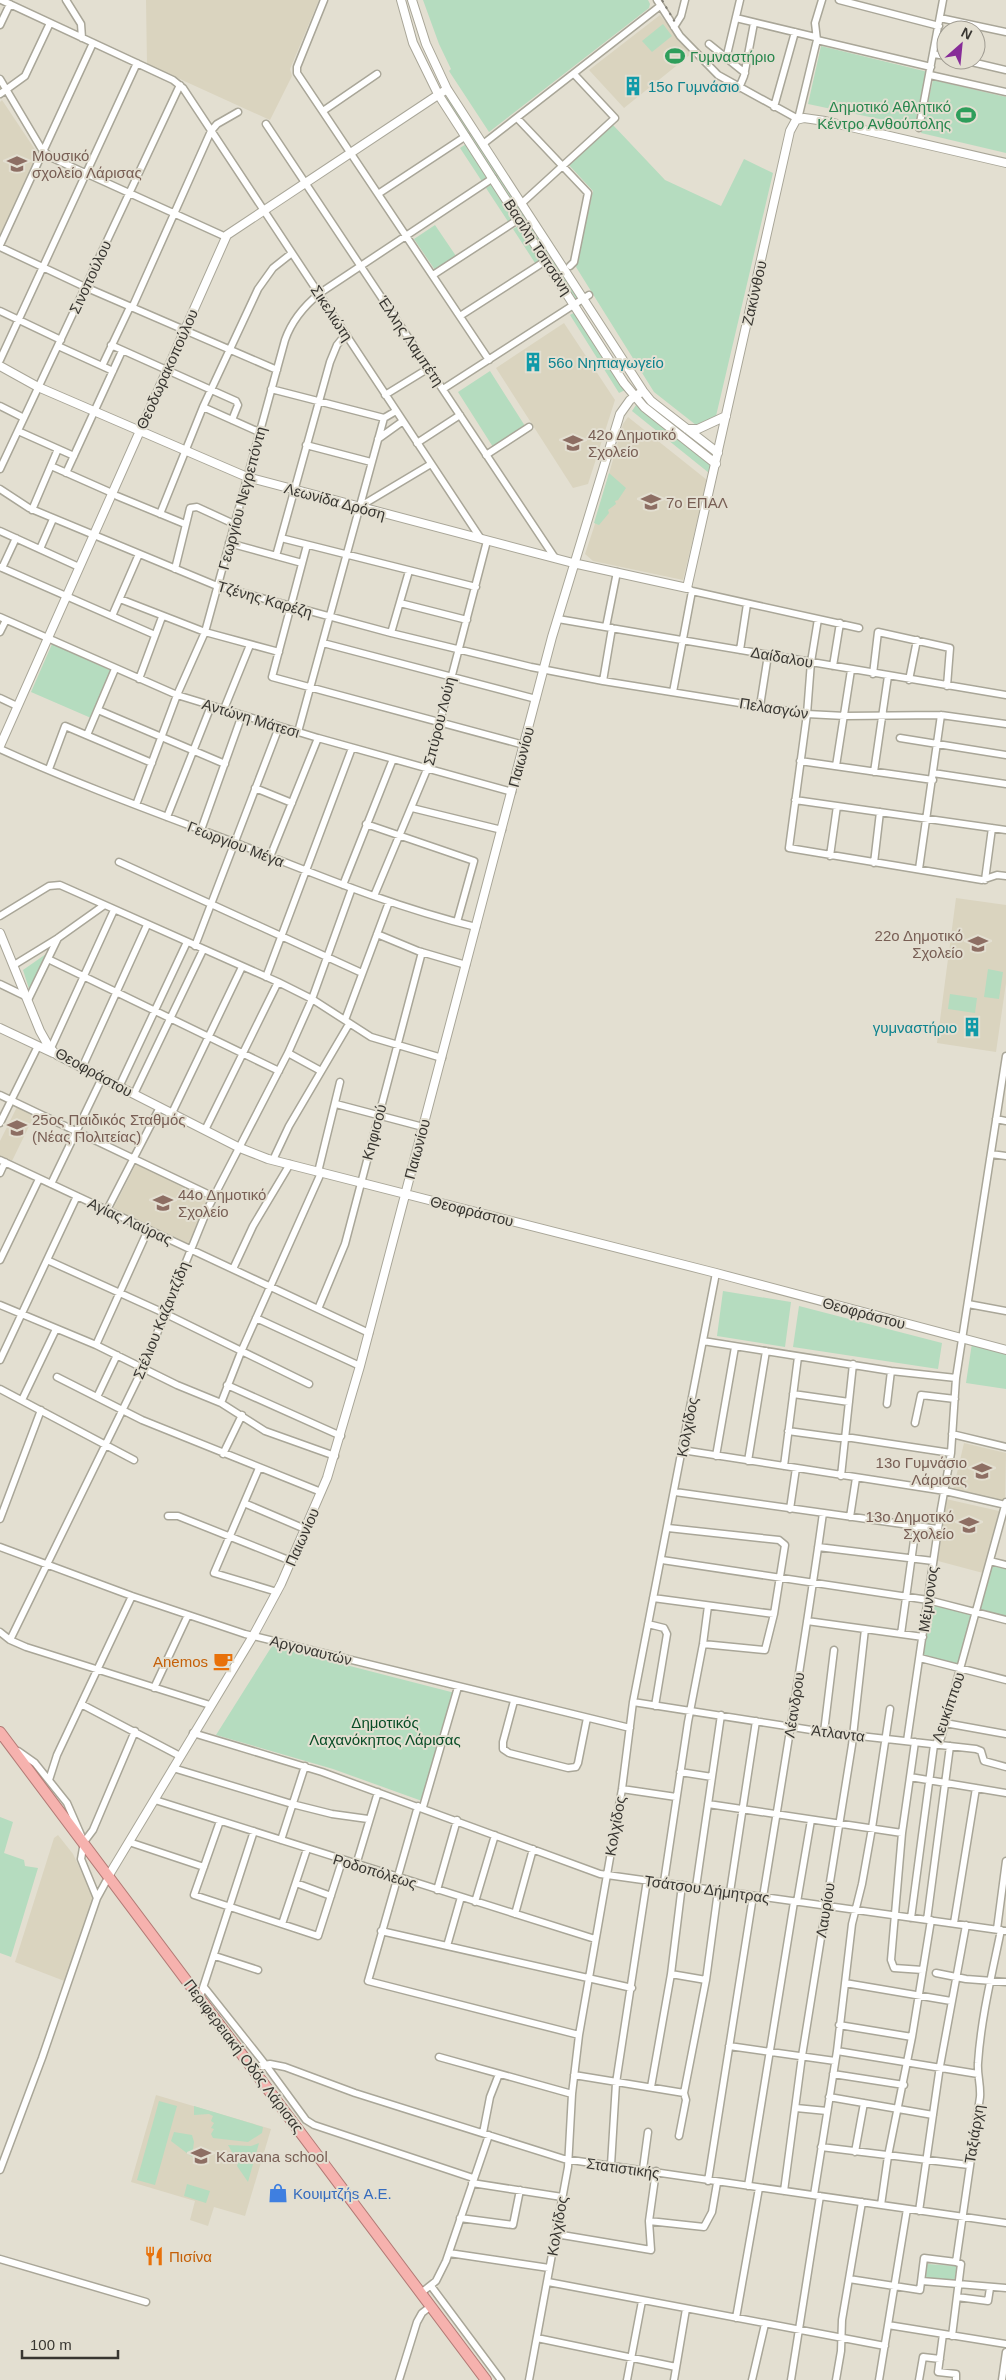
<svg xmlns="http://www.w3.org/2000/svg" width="1006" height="2380" font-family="Helvetica,sans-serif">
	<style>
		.built { fill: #dad4bf }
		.green { fill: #b5dcbf }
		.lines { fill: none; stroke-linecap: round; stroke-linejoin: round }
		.minor-casing { stroke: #a9a698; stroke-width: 9 }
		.tertiary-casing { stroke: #a9a698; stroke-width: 10 }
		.trunk-casing { stroke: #b27a75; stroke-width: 12 }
		.minor { stroke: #fff; stroke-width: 6 }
		.tertiary { stroke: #fff; stroke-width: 8 }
		.trunk { stroke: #f6b2ae; stroke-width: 10 }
		.rail { stroke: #827f76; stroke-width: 2; stroke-dasharray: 2.5 5; stroke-linecap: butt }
		.labels { text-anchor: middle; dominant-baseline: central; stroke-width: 4; stroke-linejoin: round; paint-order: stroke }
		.leisure-label { font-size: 15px; fill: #27864d; stroke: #e3dfd1; text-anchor: start }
		.culture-label { font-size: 15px; fill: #0d838f; stroke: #e3dfd1; text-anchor: start }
		.education-label { font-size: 15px; fill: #785e54; stroke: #e3dfd1; text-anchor: start }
		.street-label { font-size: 15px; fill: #383631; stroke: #e3dfd1 }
		.food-label { font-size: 15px; fill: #c56008; stroke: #e3dfd1; text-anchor: end }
		.park-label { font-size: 15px; fill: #084c26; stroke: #e3dfd1 }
		.shop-label { font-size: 15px; fill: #366cbe; stroke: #e3dfd1; text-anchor: start }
	</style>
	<rect width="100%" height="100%" fill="#e3dfd1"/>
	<path class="built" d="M146,0h173l-29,69 2,7 -22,44 -123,-56z
		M660,15l31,39 -67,54 -35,-38z
		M2,100l36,54 -38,81v-133z
		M564,323l51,77 -27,84 -15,4 -77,-120z
		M628,417l79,63 -24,100 -90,-19 -8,-7 9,-27 29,-103z
		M956,898l50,7v78l-10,69 -59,-9z
		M17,1107l17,9 -22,45 -12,-5v-15z
		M136,1164l75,35 -22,46 -76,-36z
		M964,1443l42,10 -1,49 -52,-12z
		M946,1499l53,12 -16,62 -45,-12z
		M58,1835l15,19 21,44 -27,84 -52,-20 39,-124z
		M156,2095l115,34 -26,87 -31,-9 -6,19 -18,-6 5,-19 -64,-19z"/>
	<path class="green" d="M423,0h225l2,4 -1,4 -160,124 -40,-61 2,-2 -12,-25z
		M663,24l9,12 -20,16 -10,-11z
		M821,46l107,26 -11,55 -109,-23z
		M933,80l73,17v56l-85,-20z
		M447,97l132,200 -3,2 -130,-201z
		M613,125l52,55 56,26 23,-47 29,14 -57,243 -20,9 -42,-33 -78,-125 17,-76 -25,-27z
		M466,144l23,35 -6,4 -23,-35z
		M492,184l23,35 -6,4 -23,-35z
		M435,225l21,31 -21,14 -21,-31z
		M520,225l23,37 -6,4 -24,-37z
		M575,312l50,78 -6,3 -49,-78z
		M490,371l35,55 -32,21 -35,-55z
		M636,405l75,60 -2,8 -77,-62z
		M609,473l17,15 -8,12 -3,1 1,3 -8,6 1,3 -10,12 -5,-2z
		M52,644l60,27 -21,47 -60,-26z
		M46,954h2l-18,38 -7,-22z
		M988,969l15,3 -4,27 -15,-2z
		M950,994l27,4 -2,15 -27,-4z
		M723,1291l68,11 -6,45 -68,-11z
		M799,1306l143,37 -4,26 -145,-22z
		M972,1343l34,9v37l-40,-6z
		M990,1561l16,4v55l-30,-8 -15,57 -41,-11 8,-58 48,12z
		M272,1646l183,47 -33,108 -89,-32 -117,-34z
		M0,1817l13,5 -9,31 20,7 1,6 13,2 -27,89 -11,-4z
		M159,2101l18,5 -22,79 -18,-5z
		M194,2106l69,21 -1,6 -14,9 -35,-4 -2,-4 3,-5 -3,-1 3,-5 -3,-2 2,-5 -4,-2 -15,1z
		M174,2132l18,3 2,7 -2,15 -21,-16z
		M259,2143l-11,39 -11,-16 1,-3 -10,-18 23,1z
		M187,2184l23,7 -4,12 -22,-7z
		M927,2264l29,2 1,1 -3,15 -28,-4z"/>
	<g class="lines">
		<defs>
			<path id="minor" d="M1,0l172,80 10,8 298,451
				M66,0l15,24 1,14
				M324,0l-27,67v6l192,287
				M657,0l23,36 38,39 80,44 19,-79 -2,-17 7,-23
				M839,0l100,26
				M736,18l79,19
				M940,18l66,14
				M0,25l10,-21
				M674,27l7,-11 4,-16
				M817,40l114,27
				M709,44l36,29
				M934,54l12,2
				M726,59l14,-59
				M963,60l43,10
				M930,75l76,17
				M0,79l41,69 9,9 176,80
				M739,88l5,-12 10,-53
				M0,94l25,-18 25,-53
				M774,107l21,-75
				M323,111l54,-37
				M517,118l71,75 -14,69 -4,4
				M266,124l289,434
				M919,128l24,-128
				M483,144l177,-138
				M378,194l88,-58
				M522,203l93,-85 -41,-44
				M0,245l93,-202
				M0,247l85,40 192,83
				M433,275l86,-56
				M132,308l79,-177 6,-7 21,-12
				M0,311l61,29
				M460,316l87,-56
				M111,345l125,56 2,4 -6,15
				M58,346l55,25
				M0,360l137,-297
				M102,366l28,-59
				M271,389l113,29
				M443,389l146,-94
				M385,395l44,-27
				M0,406l24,12
				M203,407l56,25
				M18,431l56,25
				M378,439l25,-18
				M417,443l43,-28
				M306,445l65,17
				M486,455l43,-28
				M51,466l61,27
				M0,469l180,-384
				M66,473l56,-122
				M0,489l29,19 188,78 174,47 140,34 72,14 204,33 38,2 96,-1 65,9
				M117,496l68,28
				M359,507l72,-43
				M32,510l26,-61
				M160,514l43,-107 55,-118 15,-21 19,-15
				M0,531l79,36
				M281,538l195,49
				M229,543l73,20
				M307,545l-35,132 252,68
				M40,549l13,-30
				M276,556l54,-194 7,-17 9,-11
				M0,567l155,68
				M2,568l14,-30
				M175,569l15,-61 7,-1 37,17
				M687,588l5,3 167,37
				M120,599l85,33 74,20
				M400,603l67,17
				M112,616l27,-62
				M0,617l177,78 141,43 194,54
				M558,619l448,76
				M818,619l-7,43 -4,52 -18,134 193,32 15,-5 9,1
				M606,627l11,-55
				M0,632l6,-12
				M391,633l18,-62
				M323,643l213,56
				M740,650l7,-46
				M833,666l7,-43
				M873,674l5,-42 72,16 -3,38
				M139,679l23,-62
				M909,680l8,-40
				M603,681l9,-53
				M673,692l19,-101
				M0,698l17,8
				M760,706l8,-51
				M224,709l26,-64
				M98,710l127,54
				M298,732l86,-314 12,-7
				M87,735l28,-66
				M900,738l106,17
				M0,749c77,35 157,64 236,94 79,31 157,64 240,84
				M800,761l133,19
				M836,766l15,-96
				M49,769l16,-43 87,37
				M874,772l14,-96
				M933,773l73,11
				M255,788l37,15
				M795,800l211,30
				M136,805l41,-110 28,-63 80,-292c7,-20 19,-34 35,-47l173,-115
				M412,808l90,22
				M167,817l44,-111
				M366,824l108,37 -17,61
				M201,830l41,-115
				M830,856l7,-50
				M270,857l48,-119
				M119,862l243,111
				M874,863l6,-51
				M919,869l22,-154
				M985,880l7,-52
				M343,885l50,-126
				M374,896l54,-129 59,-226
				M0,916l49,-30 11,-1 218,97 34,17 59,38 71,21
				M377,934l41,17 48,14
				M195,946l84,-219
				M48,959l231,112
				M14,965l44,-27 45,-32
				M266,977l86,-229
				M0,984l27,13
				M28,1000l30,-62
				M345,1020l44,-118
				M51,1048l63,-138
				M288,1053l33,18
				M82,1068l65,-143
				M119,1087l68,-145
				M134,1094l69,-144
				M0,1095l214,102
				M336,1104l87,23
				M172,1113l70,-146
				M996,1119l10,2
				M0,1123l38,-77
				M205,1130l73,-148
				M991,1154l15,2
				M0,1160l369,173
				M273,1160l16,-34 60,-102
				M318,1172l22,-90
				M0,1173l5,-11
				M51,1184l51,-106
				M107,1210l53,-103
				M0,1260l39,-81
				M47,1260l117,53 145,71
				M233,1269l20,-43 37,-62
				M968,1304l38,7
				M0,1305l96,40 81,40 44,18 44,28 70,25
				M318,1309l27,-65 77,-292
				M256,1318l104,48
				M703,1341l188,30 65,7
				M96,1345l52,-115
				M0,1360l77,-164
				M57,1377l85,43 179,72
				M227,1385l114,51
				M0,1389l134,71
				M793,1394l56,8
				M97,1397l20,-42
				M22,1400l34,-71
				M221,1403l20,-51 80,-179
				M887,1404l4,-33
				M915,1423l6,-28 34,4
				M788,1431l51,7h13l99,15
				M952,1434l54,13
				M682,1450l263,41 61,14
				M223,1454l19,-39
				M716,1456l19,-109
				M748,1461l18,-110
				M784,1466l14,-109
				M259,1468l-45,105 63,19
				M841,1476l12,-112
				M675,1492l263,37
				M244,1503l61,26
				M790,1509l6,-41
				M168,1516h10l113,45
				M850,1517l6,-39
				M0,1519l41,-109
				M668,1528l111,12 6,5 -11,69 -9,36 -62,-6
				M0,1547l132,49 113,38 385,94
				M818,1547l115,14
				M662,1560l266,40 78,20
				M990,1561l16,4
				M653,1598l121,16
				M807,1621l116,16
				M648,1624l16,4 3,6 -12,72
				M0,1632l10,8 16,7 184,58
				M901,1634l15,-108
				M10,1640l133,-272 64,-158 81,-157 24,-54 40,-111
				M920,1658l86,22
				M154,1688l34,-73
				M514,1701l-11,41v7l6,4 59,15 8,-1 2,-4 9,-45
				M633,1702l191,30 152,17 5,2 3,10 22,6
				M81,1704l99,52
				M945,1723l61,11
				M824,1732l10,-82
				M193,1733l129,39 278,102 406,57
				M907,1741l34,-232 10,-56 5,-75 50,-322
				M915,1742l-13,91 -11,127 3,8 29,2
				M18,1751l17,12 32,40 17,39 -3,17 16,39
				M173,1768l119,36 40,10 36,5
				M680,1772l32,5
				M910,1777l96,16
				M49,1780l8,-25 75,-159
				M622,1789l54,8
				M155,1800l440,139
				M708,1804l194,29
				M418,1806l-50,175 211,54
				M423,1807l35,-120
				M220,1821l-26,74 124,41 24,-75
				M281,1840l24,-74
				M84,1842l9,-12 42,-99
				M129,1842l75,25
				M356,1865l22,-73
				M664,1882l24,-160 15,-78 5,-38
				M296,1883l35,13
				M696,1887l25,-172
				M437,1890l20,-70
				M730,1892l26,-171
				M763,1897c21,-128 42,-255 60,-384
				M475,1902l20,-67
				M797,1902l14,-82
				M515,1914l18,-65
				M911,1918l23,-173 7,-7 65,-236
				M927,1920l23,-174
				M954,1923l22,-135
				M282,1924l25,-75
				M997,1929l9,-68
				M381,1931l251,57
				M447,1946l14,-49
				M215,1956l43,14
				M936,1973l30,6 40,3
				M671,1974l35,6
				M845,1983l106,18
				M204,1987l61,77 41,56 8,5 159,53
				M200,1997l54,-166
				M839,2025l73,12
				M729,2046l106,15
				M837,2051l141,23
				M439,2057l133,37
				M252,2067l18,-3 15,3 70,26 209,66 442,64
				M833,2074l71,11
				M574,2075l110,18
				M651,2087l20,-113 11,-89
				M829,2097l104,18
				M796,2108l31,3
				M483,2133l7,-36 9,-23
				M679,2136l7,-36 -2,-7 22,-113 12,-89
				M821,2147l148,18
				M855,2152l9,-49
				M611,2165l5,-82 31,-203
				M643,2169l5,-37
				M0,2170l42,-112 55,-160 12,-22
				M708,2181l45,-285
				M472,2183l90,14
				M748,2186l46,-284
				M784,2191l18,-135 50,-311 13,-116
				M814,2195l23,-144 15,-127 10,-40 10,-56 18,-119
				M881,2205l7,-49 24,-119 19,-117
				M919,2211l21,-145 26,-141
				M460,2218l53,7 7,-35
				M649,2221l55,6 8,-15 5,-29
				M556,2234l95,16 -2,-29 7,-50
				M449,2253l100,15
				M0,2259l146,43
				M849,2279l71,11 4,-32 32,4
				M922,2281l84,7
				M548,2282l337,64
				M431,2286l70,94
				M421,2293l15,-12 10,-20 43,-126
				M957,2297l31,4 2,-13
				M736,2318l23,-130
				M888,2325l118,19
				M943,2334l-5,38 18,2v6
				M952,2336l9,-72 -5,-2 24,-165c1,-12 -3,-23 -2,-34 3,-45 14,-89 23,-133
				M537,2338l139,29
				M399,2380l18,-58 5,-9 9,-7
				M529,2380l39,-213 4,-73 7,-59 43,-246 11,-87 83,-429
				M627,2380l15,-79
				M674,2380l12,-71
				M752,2380l13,-56
				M791,2380l29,-184
				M836,2380l5,-29 1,-31 20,-118
				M879,2380l28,-171
				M919,2380l4,-23 17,2
				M1002,2380l4,-28"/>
			<path id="tertiary" d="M401,0l12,43 25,51 186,289 20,24 72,57
				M412,0l14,44 21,45 196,302 8,10 67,52
				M0,366l38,21 209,90 326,86 114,25 103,-457 6,-11 8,-2 21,3 181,42
				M687,429h11l28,-13
				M0,746l227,-511 220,-146
				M0,933l40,98 9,16 8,8 183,93 28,11 448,114 290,77
				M0,1028l53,25
				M109,1875l144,-239 28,-52 46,-106 33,-112 192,-729 68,-223 10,-14 13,-9"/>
			<path id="trunk" d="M0,1732l486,648"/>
		</defs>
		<use href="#minor" class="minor-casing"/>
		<use href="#tertiary" class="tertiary-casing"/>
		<use href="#trunk" class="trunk-casing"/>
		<use href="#minor" class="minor"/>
		<use href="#tertiary" class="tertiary"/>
		<use href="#trunk" class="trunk"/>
		<path class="rail" d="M662,0l14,24"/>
	</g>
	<defs>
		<symbol id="stadium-bare" viewBox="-9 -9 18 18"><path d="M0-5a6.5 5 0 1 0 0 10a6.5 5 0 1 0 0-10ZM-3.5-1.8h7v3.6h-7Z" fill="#2e9e5b" stroke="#e3dfd1" stroke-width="2.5" paint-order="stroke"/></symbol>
		<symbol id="building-bare" viewBox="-9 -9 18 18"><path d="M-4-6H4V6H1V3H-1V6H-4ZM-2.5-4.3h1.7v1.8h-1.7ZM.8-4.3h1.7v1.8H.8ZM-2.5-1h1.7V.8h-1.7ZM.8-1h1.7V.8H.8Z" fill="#0f9aa8" stroke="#e3dfd1" stroke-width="2.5" paint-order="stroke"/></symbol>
		<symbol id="school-bare" viewBox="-9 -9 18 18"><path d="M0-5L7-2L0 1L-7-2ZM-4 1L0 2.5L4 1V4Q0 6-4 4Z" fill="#8d6e63" stroke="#e3dfd1" stroke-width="2.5" paint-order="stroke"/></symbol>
		<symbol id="cafe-bare" viewBox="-9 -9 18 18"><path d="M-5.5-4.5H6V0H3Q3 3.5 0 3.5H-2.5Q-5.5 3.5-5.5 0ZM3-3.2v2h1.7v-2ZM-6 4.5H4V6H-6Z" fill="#e8710a" stroke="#e3dfd1" stroke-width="2.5" paint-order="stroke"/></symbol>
		<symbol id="shop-bare" viewBox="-9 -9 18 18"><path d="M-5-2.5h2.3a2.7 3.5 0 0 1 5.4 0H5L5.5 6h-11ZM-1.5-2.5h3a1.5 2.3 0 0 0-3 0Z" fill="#3f7fe0" stroke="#e3dfd1" stroke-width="2.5" paint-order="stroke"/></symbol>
		<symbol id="restaurant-bare" viewBox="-9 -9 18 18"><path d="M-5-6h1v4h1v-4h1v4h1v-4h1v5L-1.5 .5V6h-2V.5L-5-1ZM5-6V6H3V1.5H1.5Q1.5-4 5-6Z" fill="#e8710a" stroke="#e3dfd1" stroke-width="2.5" paint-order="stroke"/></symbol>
	</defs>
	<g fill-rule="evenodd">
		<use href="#stadium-bare" x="661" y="42" width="28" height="28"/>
		<use href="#building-bare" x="619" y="72" width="28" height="28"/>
		<use href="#stadium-bare" x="952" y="101" width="28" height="28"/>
		<use href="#school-bare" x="3" y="150" width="28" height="28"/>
		<use href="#building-bare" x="519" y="348" width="28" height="28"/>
		<use href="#school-bare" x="559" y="429" width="28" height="28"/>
		<use href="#school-bare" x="637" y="488" width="28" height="28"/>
		<use href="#school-bare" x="964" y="930" width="28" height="28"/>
		<use href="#building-bare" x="958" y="1013" width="28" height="28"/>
		<use href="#school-bare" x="3" y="1114" width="28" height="28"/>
		<use href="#school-bare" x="149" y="1189" width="28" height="28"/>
		<use href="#school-bare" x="968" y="1457" width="28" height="28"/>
		<use href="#school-bare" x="955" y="1511" width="28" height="28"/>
		<use href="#cafe-bare" x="209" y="1647" width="28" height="28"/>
		<use href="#school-bare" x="187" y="2142" width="28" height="28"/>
		<use href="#shop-bare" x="264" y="2179" width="28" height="28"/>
		<use href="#restaurant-bare" x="140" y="2242" width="28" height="28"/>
	</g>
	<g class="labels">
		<g class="leisure-label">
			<text x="690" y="56">Γυμναστήριο</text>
			<text x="951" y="106" text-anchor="end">Δημοτικό Αθλητικό<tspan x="951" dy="17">Κέντρο Ανθούπολης</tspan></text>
		</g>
		<g class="culture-label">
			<text x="648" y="86">15ο Γυμνάσιο</text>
			<text x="548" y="362">56ο Νηπιαγωγείο</text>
			<text x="957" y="1027" text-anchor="end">γυμναστήριο</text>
		</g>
		<g class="education-label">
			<text x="32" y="155">Μουσικό<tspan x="32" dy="17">σχολείο Λάρισας</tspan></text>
			<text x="588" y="434">42ο Δημοτικό<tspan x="588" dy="17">Σχολείο</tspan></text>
			<text x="666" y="502">7ο ΕΠΑΛ</text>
			<text x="963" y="935" text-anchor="end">22ο Δημοτικό<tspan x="963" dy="17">Σχολείο</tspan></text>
			<text x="32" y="1119">25ος Παιδικός Σταθμός<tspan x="32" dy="17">(Νέας Πολιτείας)</tspan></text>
			<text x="178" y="1194">44ο Δημοτικό<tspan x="178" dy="17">Σχολείο</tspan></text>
			<text x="967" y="1462" text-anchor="end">13ο Γυμνάσιο<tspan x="967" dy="17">Λάρισας</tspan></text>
			<text x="954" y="1516" text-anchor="end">13ο Δημοτικό<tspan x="954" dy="17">Σχολείο</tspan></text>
			<text x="216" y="2156">Karavana school</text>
		</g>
		<g class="street-label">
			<text transform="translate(538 247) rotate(57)">Βασίλη Τσιτσάνη</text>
			<text transform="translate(90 277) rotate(-65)">Σινοπούλου</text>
			<text transform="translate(754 293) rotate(-77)">Ζακύνθου</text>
			<text transform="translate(332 313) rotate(57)">Σικελιώτη</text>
			<text transform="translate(411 341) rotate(56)">Έλλης Λαμπέτη</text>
			<text transform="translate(167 369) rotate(-66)">Θεοδωρακοπούλου</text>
			<text transform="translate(242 498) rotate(-75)">Γεωργίου Νεγρεπόντη</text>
			<text transform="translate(335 501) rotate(15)">Λεωνίδα Δρόση</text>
			<text transform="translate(265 599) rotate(16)">Τζένης Καρέζη</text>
			<text transform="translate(782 657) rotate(10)">Δαίδαλου</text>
			<text transform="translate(774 708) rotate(9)">Πελασγών</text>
			<text transform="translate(251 718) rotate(17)">Αντώνη Μάτεσι</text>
			<text transform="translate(439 721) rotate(-76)">Σπύρου Λούη</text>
			<text transform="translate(521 757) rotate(-75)">Παιωνίου</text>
			<text transform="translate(236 844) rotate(21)">Γεωργίου Μέγα</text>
			<text transform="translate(94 1072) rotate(29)">Θεοφράστου</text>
			<text transform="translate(374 1132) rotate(-75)">Κηφισού</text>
			<text transform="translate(417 1149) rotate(-75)">Παιωνίου</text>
			<text transform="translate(472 1211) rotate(14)">Θεοφράστου</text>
			<text transform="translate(130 1221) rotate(25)">Αγίας Λαύρας</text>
			<text transform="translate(864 1313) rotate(15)">Θεοφράστου</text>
			<text transform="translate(161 1320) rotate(-68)">Στέλιου Καζαντζίδη</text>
			<text transform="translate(687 1427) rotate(-79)">Κολχίδος</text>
			<text transform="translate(302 1537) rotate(-66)">Παιωνίου</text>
			<text transform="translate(928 1599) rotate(-82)">Μέμνονος</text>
			<text transform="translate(311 1650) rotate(14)">Αργοναυτών</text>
			<text transform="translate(794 1705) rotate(-81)">Λέανδρου</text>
			<text transform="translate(948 1707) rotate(-71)">Λευκίππου</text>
			<text transform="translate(838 1733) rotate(7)">Άτλαντα</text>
			<text transform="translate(615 1826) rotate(-80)">Κολχίδος</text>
			<text transform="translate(375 1871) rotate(17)">Ροδοπόλεως</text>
			<text transform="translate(707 1889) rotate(8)">Τσάτσου Δήμητρας</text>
			<text transform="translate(825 1910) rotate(-81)">Λαυρίου</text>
			<text transform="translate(244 2056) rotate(53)">Περιφερειακή Οδός Λάρισας</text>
			<text transform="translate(974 2134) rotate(-81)">Ταξιάρχη</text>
			<text transform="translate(623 2168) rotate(8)">Στατιστικής</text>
			<text transform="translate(557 2226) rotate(-80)">Κολχίδος</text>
		</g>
		<g class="food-label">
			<text x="208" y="1661">Anemos</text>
			<text x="169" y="2256" text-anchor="start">Πισίνα</text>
		</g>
		<g class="park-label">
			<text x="385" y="1722">Δημοτικός<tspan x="385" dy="17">Λαχανόκηπος Λάρισας</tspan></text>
		</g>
		<g class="shop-label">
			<text x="293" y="2193">Κουιμτζήs Α.Ε.</text>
		</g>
	</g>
	<g transform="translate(961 45) rotate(27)"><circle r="24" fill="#e3dfd1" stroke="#9f9b91"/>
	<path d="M0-4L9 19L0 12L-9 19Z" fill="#862c98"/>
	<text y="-8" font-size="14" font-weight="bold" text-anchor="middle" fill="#383631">N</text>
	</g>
	<path d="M22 2350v8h96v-8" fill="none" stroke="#383631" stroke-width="2.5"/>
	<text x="30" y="2350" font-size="15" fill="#383631" stroke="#e3dfd1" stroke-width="4" paint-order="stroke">100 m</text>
</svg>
